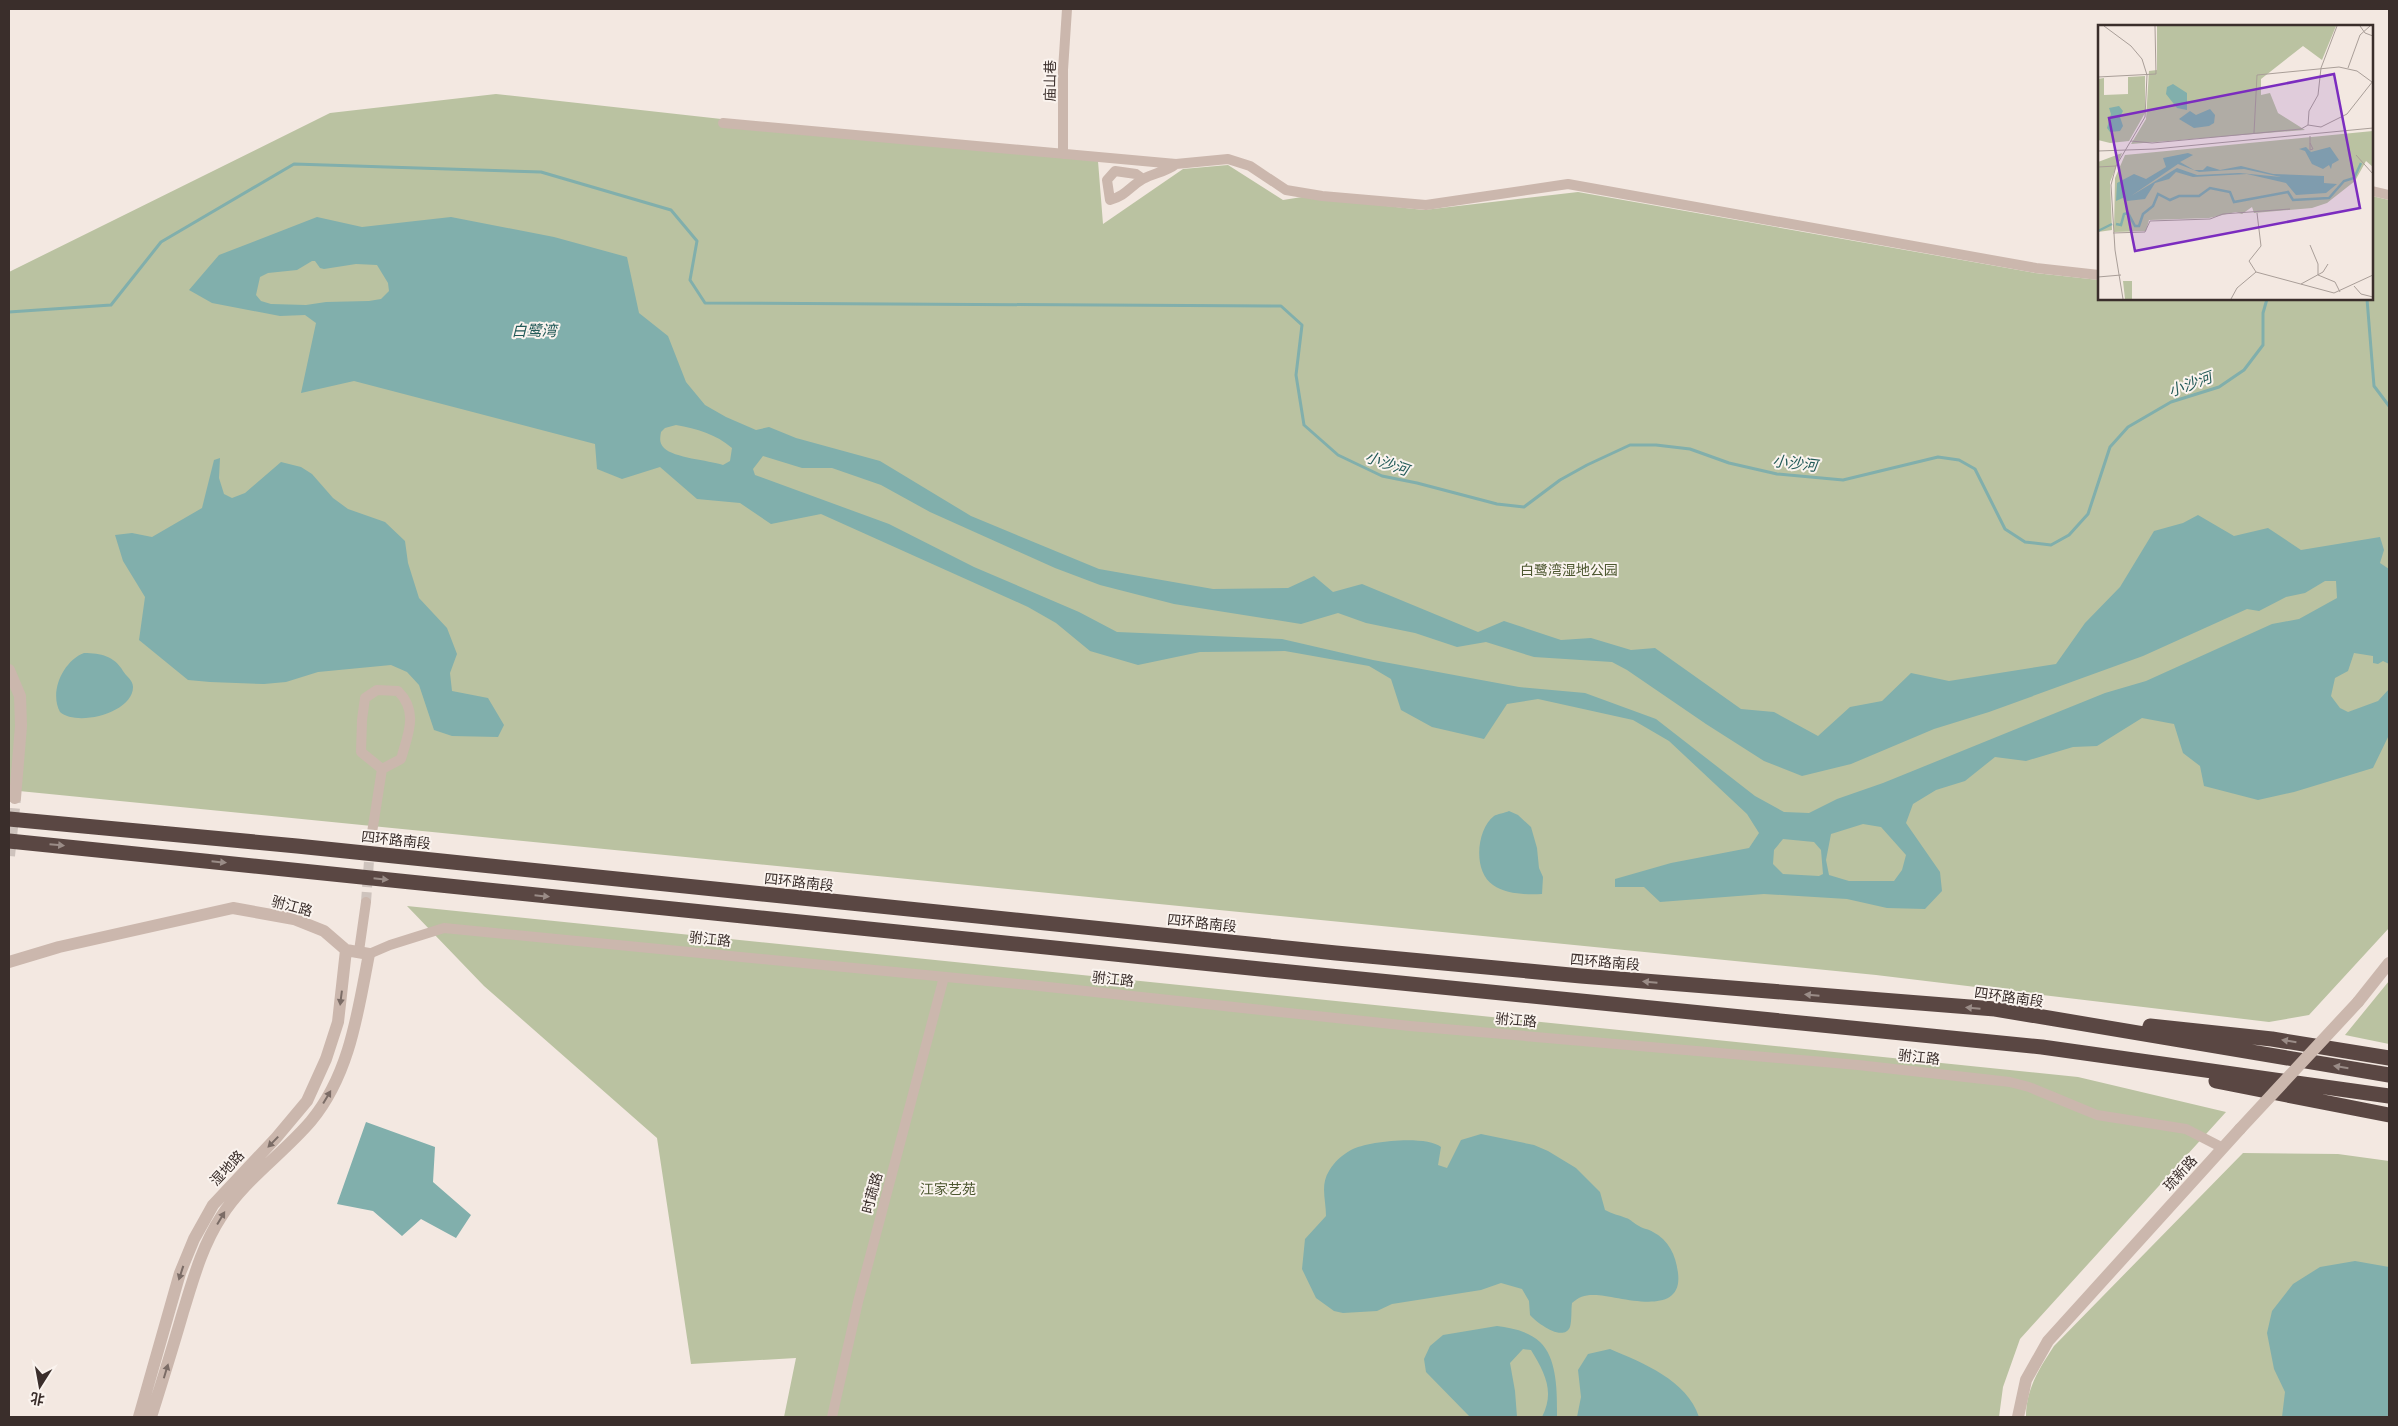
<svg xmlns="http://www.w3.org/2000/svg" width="2398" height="1426" font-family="Arial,'Noto Sans SC',sans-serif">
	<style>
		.green { fill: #bac2a1 }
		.water { fill: #81afac; fill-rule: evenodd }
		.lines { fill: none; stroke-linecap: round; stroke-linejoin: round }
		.stream { stroke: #81afac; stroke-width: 3 }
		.minor-tunnel { stroke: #cec3bd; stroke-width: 10; stroke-dasharray: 10 5; stroke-linecap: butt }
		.tertiary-tunnel { stroke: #cec3bd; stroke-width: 12; stroke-dasharray: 12 6; stroke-linecap: butt }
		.minor { stroke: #cbb7ad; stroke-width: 10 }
		.tertiary { stroke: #cbb7ad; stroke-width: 12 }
		.motorway { stroke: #5a4743; stroke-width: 15 }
		.tertiary-bridge { stroke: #cbb7ad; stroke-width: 12 }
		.oneway { fill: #9a8c87 }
		.oneway2 { fill: #7b6c66 }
		.labels { text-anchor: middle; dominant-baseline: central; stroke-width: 4; stroke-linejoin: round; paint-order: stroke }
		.street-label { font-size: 14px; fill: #3a2e2b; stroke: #faf3ee }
		.park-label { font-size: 14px; fill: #4d5730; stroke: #faf3ee }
		.water-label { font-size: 15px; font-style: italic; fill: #225a58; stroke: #faf3ee }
		.inset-river { fill: none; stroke: #81afac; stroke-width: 2.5 }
		.inset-road { fill: none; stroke: #a99e98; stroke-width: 1 }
		.view { fill: #7b2cbf; fill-opacity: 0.15; stroke: #7b2cbf; stroke-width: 2.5 }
		.inset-edge { fill: none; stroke: #3a2e2b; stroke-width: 2.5 }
	</style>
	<rect width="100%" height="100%" fill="#f3e8e1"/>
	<path class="green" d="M496,94l602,67 5,63 80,-55 45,-4 55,35 19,-3 122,13 154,-18 457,81 64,7v19h273v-103l17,4v728l-80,87 -40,7 -393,-47 -1867,-185v-518l321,-159z
		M407,906l1671,171 148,35 -206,227 -17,48 -4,30h-1215l12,-59 -105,6 -34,-226 -173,-152z
		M2389,981v63l-44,-9z
		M2243,1153l95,1 51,7v256h-363c0,-28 13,-48 28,-71z"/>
	<path class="water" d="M317,217l45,10 89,-10 103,20 73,20 12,56 29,23 18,46 19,23 21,12 30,13 13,-3 27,11 84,23 91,55 128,53 114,20 75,-1 26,-12 19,16 29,-8 116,48 26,-11 57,19 30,-2 40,12 24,-2 86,61 33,3 44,24 32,-29 32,-6 29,-28 38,8 107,-17 29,-41 35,-36 34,-56 29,-8 15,-8 36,21 34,-8 33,22 79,-13 4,13 -4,13 9,6v95l-6,-3 -5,3 -5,-1v-7l-19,-3 -6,18 -13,7 -4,18 9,12 8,4 30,-11 11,-12v46l-16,33 -79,24 -36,8 -54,-14 -4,-20 -17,-13 -9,-29 -32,-6 -45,28 -24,1 -47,14 -31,-4 -30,24 -29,9 -23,14 -7,19 34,49 2,19 -17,18 -38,-1 -40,-9 -83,-5 -104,8 -16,-15h-29v-8l56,-16 78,-15 10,-15 -12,-19 -78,-73 -36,-21 -95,-21 -31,5 -23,35 -52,-12 -31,-17 -10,-31 -22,-13 -84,-15 -85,1 -62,13 -48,-14 -34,-28 -28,-16 -207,-93 -50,10 -31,-21 -43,-4 -37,-32 -38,12 -25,-10 -2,-25 -241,-63 -53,12 15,-70 -11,-8 -25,1 -68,-13 -23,-13 30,-35zM312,261h3l5,7 4,1 32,-5 21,1 11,18 1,8 -8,8 -12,2 -43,1 -20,3 -35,-1 -10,-3 -5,-6 4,-18 8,-4 29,-3zM676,425c21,4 40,9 56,23l-2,13 -7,4c-15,-5 -49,-7 -59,-17 -5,-5 -4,-10 -3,-16l4,-4zM763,456l39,12h30l49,17 49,27 125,56 45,17 74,19 127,20 37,-11 28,10 49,10 42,14 29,-5 48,15 78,5 15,8 79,54 58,37 38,15 49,-12 83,-35 55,-17 154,-56 104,-47 12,2 27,-14 19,-4 20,-12h11l1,17 -38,21 -27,5 -126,57 -41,12 -222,90 -46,16 -28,14 -25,-1 -29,-16 -99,-77 -71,-26 -66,-6 -146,-27 -91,-21 -165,-7 -38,-20 -105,-45 -85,-43 -134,-49 -2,-6zM1863,824l18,3 25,28 -4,15 -8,11h-45l-20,-6 -3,-15 5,-26zM1783,839l31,3 7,8 2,24 -4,2 -36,-2 -10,-10 1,-14z
		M220,458l-1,20 5,16 8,4 13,-5 36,-31 20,5 11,7 21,24 15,11 37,13 20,19 3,22 11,35 28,30 10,26 -7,19 2,18 36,7 16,27 -6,12 -46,-1 -18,-6 -15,-45 -12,-13 -16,-7 -73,7 -32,10 -22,2 -54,-2 -22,-2 -49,-40 6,-43 -22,-36 -8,-26 17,-2 20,4 50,-29 12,-48z
		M84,653c17,0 30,3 39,18 3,5 10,9 10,16 0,26 -56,40 -73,25 -11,-20 3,-51 24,-59z
		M1509,811l9,4 13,12 6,21 2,20 4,9 -1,17c-16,1 -36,0 -49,-9 -20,-13 -17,-55 1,-69 3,-2 11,-3 15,-5z
		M366,1122l69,25 -2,35 38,33 -15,23 -35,-19 -19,17 -29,-25 -36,-7z
		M1481,1134l53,11 14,6 28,17 24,24 5,18c7,4 14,5 21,8 5,1 8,6 13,8 4,3 10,3 14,6 16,8 23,24 25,41 6,48 -64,21 -85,22 -9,0 -14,2 -21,8 -1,7 0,17 -2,24 -7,16 -34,-5 -40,-12l-1,-14 -7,-12 -21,-6 -20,7 -89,14 -15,7 -34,2 -9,-2 -18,-13 -14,-29 3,-30 21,-23c0,-16 -6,-31 3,-45 5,-9 13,-16 22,-21 17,-9 75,-15 90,-3l-3,18 9,3 14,-28z
		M2355,1261l34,6v150h-107l3,-25 -11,-23 -7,-36 5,-22 21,-27 27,-17z
		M1497,1326c14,2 32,5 43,16 18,17 17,53 17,75h-15c13,-25 3,-44 -11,-67l-8,-1 -13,14 5,28 2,26h-47l-44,-45 -2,-13 6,-13 13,-11z
		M1610,1349c33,14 77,31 89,68h-122l4,-20 -3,-27 10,-16z"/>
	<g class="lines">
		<path class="stream" d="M2367,299l7,87 15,20
			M9,312l102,-7 50,-63 133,-78 247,8 130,38 26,31 -7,39 15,23 576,3 21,19 -6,50 8,50 34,30 44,21 35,7 80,21 27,3 36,-27 27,-15 43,-20h26l34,4 39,14 48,11 66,6 95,-23 21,3 16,9 30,60 20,13 26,3 18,-10 19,-21 22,-67 18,-20 43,-25 48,-15 25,-17 19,-25v-32l4,-14"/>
		<path class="minor-tunnel" d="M366,902l4,-55"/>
		<path class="tertiary-tunnel" d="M9,856l6,-58"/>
		<path class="minor" d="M723,123l453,41 52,-5 22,7 36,24 36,6 104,9 142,-21 468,84 63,7
			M1063,154v-84l4,-61
			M1143,179l-7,-5 -21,-3 -8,9 3,20c17,-5 19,-13 33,-21 11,-6 23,-7 33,-15
			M2372,191l17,4
			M371,839l11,-70 19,-10c7,-25 18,-47 -3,-68l-21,-1 -12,8 -3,22 -1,32 21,17
			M359,951l7,-49
			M369,954l21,-9 54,-17 595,58 371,40 448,39 152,17 19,5 68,28 89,14 37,19
			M832,1417l26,-115 86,-325"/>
		<path class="tertiary" d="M9,670l11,26 1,30 -6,72
			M9,962l50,-15 174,-39 61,11 30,12 22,19 23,4c-11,57 -19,120 -58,167 -28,33 -67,59 -90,96 -19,29 -28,63 -38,95 -10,35 -21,70 -32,105
			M2358,1002l31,-39
			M139,1417l41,-144 14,-34 19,-34 63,-67 31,-37 19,-42 12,-37 8,-72
			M2018,1417l8,-37 22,-39 192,-212"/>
		<path class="motorway" d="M9,819l288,27 1039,107 245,23 414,33 394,66
			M9,841l1261,129 772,77 347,49
			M2150,1026l122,13 117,19
			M2216,1081l173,34"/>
		<path class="tertiary-bridge" d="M2240,1129l118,-127"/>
	</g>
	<defs><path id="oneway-solid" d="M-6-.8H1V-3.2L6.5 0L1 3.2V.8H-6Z" transform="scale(1.25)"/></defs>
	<g class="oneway">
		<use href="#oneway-solid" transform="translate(57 845) rotate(5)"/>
		<use href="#oneway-solid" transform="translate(219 862) rotate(6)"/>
		<use href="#oneway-solid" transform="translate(381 879) rotate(6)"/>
		<use href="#oneway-solid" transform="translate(542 896) rotate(6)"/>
		<use href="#oneway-solid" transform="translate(1650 982) rotate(-175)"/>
		<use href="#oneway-solid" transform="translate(1812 995) rotate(-175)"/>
		<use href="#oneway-solid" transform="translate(1973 1008) rotate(-175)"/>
		<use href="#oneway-solid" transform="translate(2289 1041) rotate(-171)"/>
		<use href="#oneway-solid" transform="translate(2341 1067) rotate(-171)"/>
	</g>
	<g class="oneway2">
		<use href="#oneway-solid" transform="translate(341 998) rotate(97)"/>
		<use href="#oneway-solid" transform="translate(327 1097) rotate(-59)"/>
		<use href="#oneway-solid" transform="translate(273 1142) rotate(134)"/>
		<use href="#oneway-solid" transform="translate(221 1218) rotate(-59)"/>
		<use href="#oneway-solid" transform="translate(181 1273) rotate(108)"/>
		<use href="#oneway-solid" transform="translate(166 1371) rotate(-73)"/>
	</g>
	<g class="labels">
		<g class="street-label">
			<text transform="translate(1050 81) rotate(-89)">庙山巷</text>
			<text transform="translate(396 840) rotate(6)">四环路南段</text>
			<text transform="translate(799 882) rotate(6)">四环路南段</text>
			<text transform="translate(292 906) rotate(15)">驸江路</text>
			<text transform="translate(1202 923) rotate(6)">四环路南段</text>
			<text transform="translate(710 939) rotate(6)">驸江路</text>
			<text transform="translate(1605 962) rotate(5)">四环路南段</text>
			<text transform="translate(1113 979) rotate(6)">驸江路</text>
			<text transform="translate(2009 997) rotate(8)">四环路南段</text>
			<text transform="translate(1516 1020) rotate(5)">驸江路</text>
			<text transform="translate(1919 1057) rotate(6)">驸江路</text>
			<text transform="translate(227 1168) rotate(-47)">湿地路</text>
			<text transform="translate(2180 1173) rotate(-48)">琉新路</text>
			<text transform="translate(872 1193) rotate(-75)">时蔬路</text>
		</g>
		<g class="park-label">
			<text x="1569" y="570">白鹭湾湿地公园</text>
			<text x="948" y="1189">江家艺苑</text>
		</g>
		<g class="water-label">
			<text x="534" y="330">白鹭湾</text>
			<text transform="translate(2190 384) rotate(-20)">小沙河</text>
			<text transform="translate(1387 463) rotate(19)">小沙河</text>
			<text transform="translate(1795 463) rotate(7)">小沙河</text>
		</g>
	</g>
	<g transform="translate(2098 25)">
		<rect width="275" height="275" fill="#f3e8e1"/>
		<path d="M59,1h210h-31l-14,34 -19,-14 -42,33v16l9,-2 8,20 27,17 -174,14 15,-25 3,-48 8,-1zM47,51v37l-16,28 -19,2 -12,-3v-61l6,-1v17l24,-1v-17zM275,106v36l-7,-6 -11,20 -28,22 -15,5 -58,5 -2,-6 -10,7 -6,-2 -27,6 -60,2 -3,11 -32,1 1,-54 10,-23zM24,128l-12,29 2,48 -14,2v-70zM25,256h9v18h-7z" fill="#bac2a1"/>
		<path d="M75,59l14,9v17l-10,-2 -11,-14 1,-7zM21,81l4,5 -3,6 3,9 -3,5 -10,1 -3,-4 4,-14 -2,-6zM112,84l5,6 -1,8 -5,3 -15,2 -15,-9 11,-8 6,4zM208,122l5,5 19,-5 9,13 -7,4 -1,5 -2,-4 -6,4 -11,-5 -7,-13 -6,-2zM90,128l5,2 -13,7 14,8h9l4,-4 13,4 21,-4 32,8 51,2v7l13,1 -11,9 -30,2 -10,-12 -39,-9 -54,3 -17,-5 -7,7 -14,4 -10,16 -18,2 -2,-4 -9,4 1,-18 17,-9 12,5 20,-12 -3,-9zM80,139l21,8 45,-3 37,8 -42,-4 -42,2 -20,-7 -46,28z" fill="#81afac" fill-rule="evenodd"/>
		<path class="inset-river" d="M18,199l5,1 3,-11 4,-1 7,13h4l4,-12 10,-8 5,-12 12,6 9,-4h20l11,-8 20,4 4,10 54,-10 5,8 36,-2 15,-17 10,-3 7,-15M0,206l14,-7"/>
		<path class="inset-road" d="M6,1l27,20 11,13 5,16 -2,42 -29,49 -5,19 4,65 8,49M262,1l5,7 8,3M250,43l12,-33 10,-9M0,52l58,-3 -1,-48M210,100l1,-14 9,-16 3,-27 16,-42M156,108l3,-58 82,-8 18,4 15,11M212,111v14l3,-1 -3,-6M33,116l21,2 149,-14 7,-4 13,2 26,-13 26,-33M0,126l57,-2 218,-21M258,130l17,19M0,142l18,-1M159,188l4,33 -12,15 7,11 78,21 39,-18M15,208l32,-1 5,-11 60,-2 13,-5 67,-5M212,220l8,19v11l17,7 5,10M0,252l23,-2M203,259l22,-12 5,-8M256,261l7,8 12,3M133,274l6,-11 19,-16"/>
		<path class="view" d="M236,49l26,134 -225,43 -26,-133z"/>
		<rect width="275" height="275" class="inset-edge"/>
	</g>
	<rect width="2398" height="1426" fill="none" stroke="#3a2e2b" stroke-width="20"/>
	<g transform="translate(40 1386) rotate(191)" stroke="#faf3ee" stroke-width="4" paint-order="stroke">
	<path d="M0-4L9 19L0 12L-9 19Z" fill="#3a2e2b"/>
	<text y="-8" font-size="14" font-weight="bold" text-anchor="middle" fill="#3a2e2b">北</text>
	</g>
</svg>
